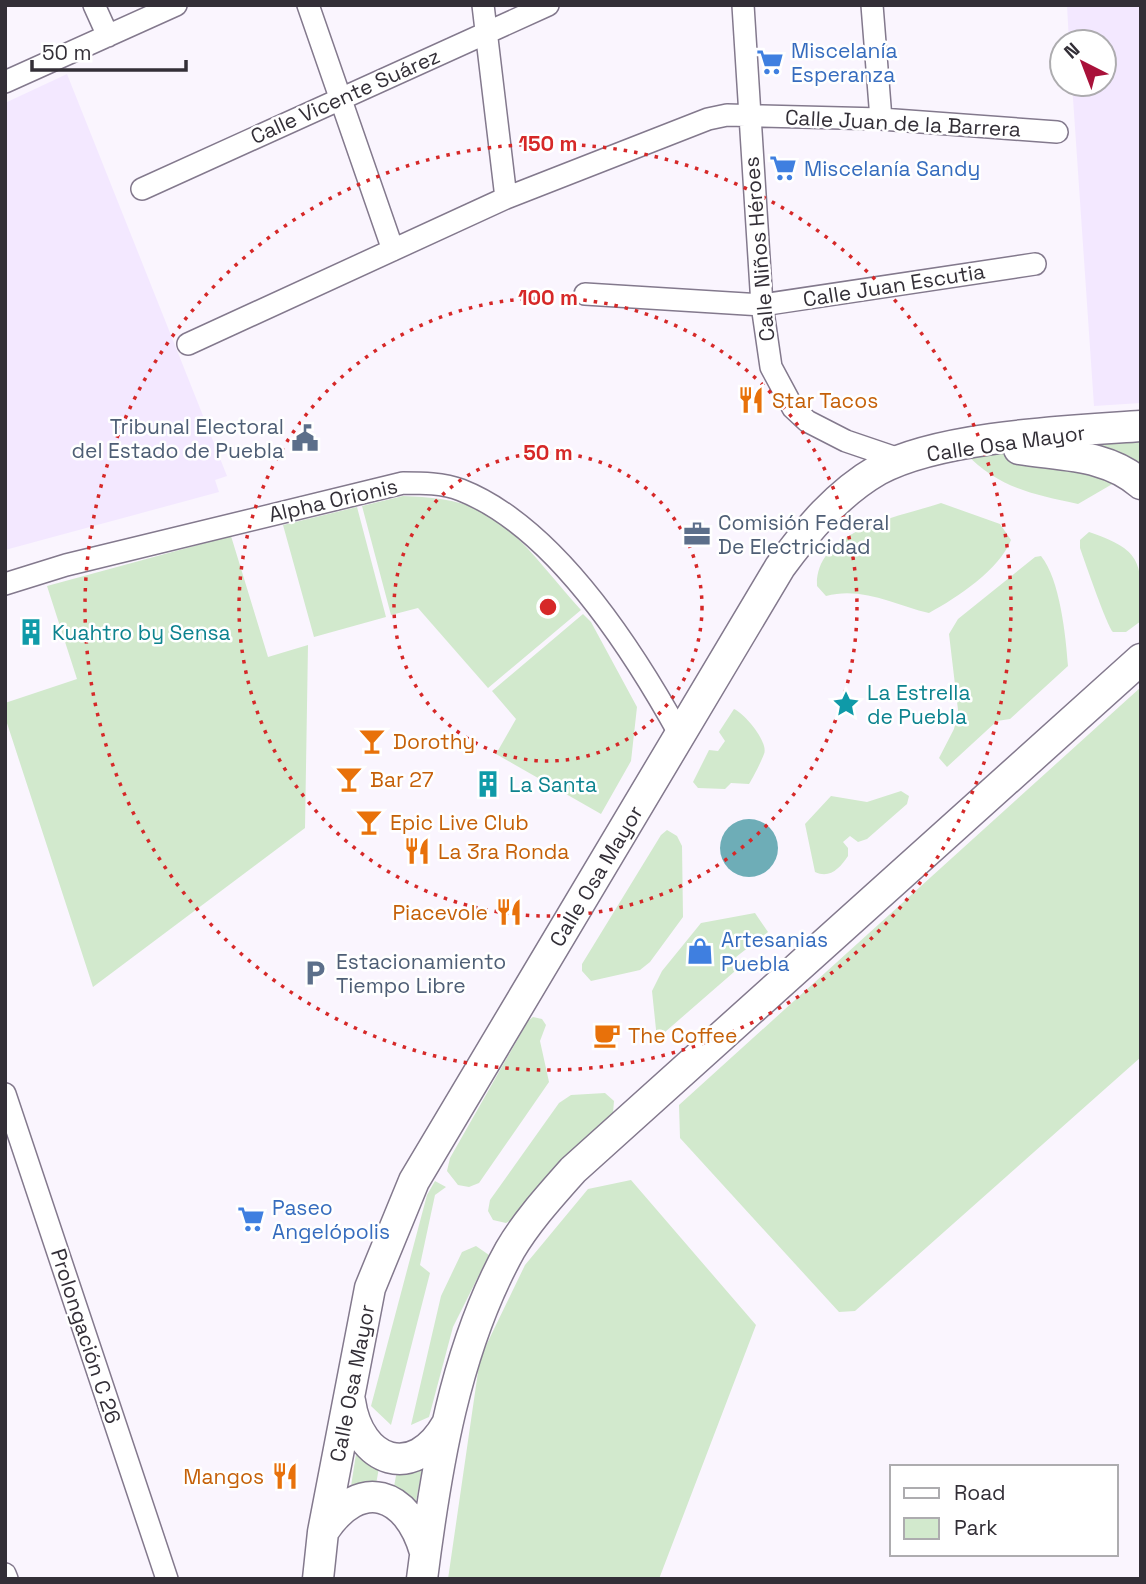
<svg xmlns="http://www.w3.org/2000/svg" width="1146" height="1584" font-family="'Space Grotesk',sans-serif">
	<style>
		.built { fill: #f3e8ff }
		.green { fill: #d2e9cd }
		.water { fill: #6eadb7 }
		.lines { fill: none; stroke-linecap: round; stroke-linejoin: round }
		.street-casing { stroke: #83798d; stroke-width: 24 }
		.secondary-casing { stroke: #83798d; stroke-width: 33 }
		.street { stroke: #fff; stroke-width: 21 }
		.secondary { stroke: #fff; stroke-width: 30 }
		.ring { fill: none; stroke: #d62828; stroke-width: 3.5; stroke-dasharray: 3.5 7 }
		.labels { text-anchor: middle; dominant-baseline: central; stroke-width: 5; stroke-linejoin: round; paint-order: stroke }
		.shop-label { font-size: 21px; fill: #366cbe; stroke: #fff; text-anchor: start }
		.street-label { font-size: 21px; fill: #332f37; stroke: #fff }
		.food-label { font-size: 21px; fill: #c56008; stroke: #fff; text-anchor: start }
		.service-label { font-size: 21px; fill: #4e5e75; stroke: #fff; text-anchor: start }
		.culture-label { font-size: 21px; fill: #0d838f; stroke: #fff; text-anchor: start }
		.centre { fill: #d62828; stroke: #fff; stroke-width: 3.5 }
		.ring-label { font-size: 21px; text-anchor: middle; font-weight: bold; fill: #d62828; stroke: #fff; stroke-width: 5; stroke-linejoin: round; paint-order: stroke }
	</style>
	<rect width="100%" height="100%" fill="#faf5fe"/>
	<path class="built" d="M1067,5h74v398l-47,3 -22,-322h32v-42h-35z
		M67,74l160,402 -12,4 4,12 -214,58v-447z"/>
	<path class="green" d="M1141,440v32l-20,7 -43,25c-47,-10 -79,-16 -114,-52z
		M403,496c29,1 63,4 88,20 33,22 63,65 90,94l-93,78 -70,-80 -27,7 -29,-109z
		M941,503l59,21 11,16c-12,30 -53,57 -82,73 -34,-8 -67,-27 -103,-17l-9,-10c-2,-56 82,-69 124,-83z
		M357,507l29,110 -72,20 -31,-112z
		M1089,532c57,19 52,33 52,89l-15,11h-13c-6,-6 -28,-70 -33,-84v-8z
		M231,536l37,121 40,-12 -3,183 -212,159 -88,-270v-14l72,-24 -30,-93z
		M1041,556c19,23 25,81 27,110l-58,53 -13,2 -50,46 -8,-9 15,-29 4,-19 -9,-76 9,-15 77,-62z
		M583,614l8,8 46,85 -6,54 -30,53 -105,-60 20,-35 -24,-28z
		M1141,687v370l-286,254 -16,1 -159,-174 -1,-33z
		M734,709c10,4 35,33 30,45 -3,8 -11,24 -15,30l-18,-1 -6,6 -27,-1 -5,-6 16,-32 9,1 7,-10 -6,-9z
		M901,791l8,5 -2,8 -40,35 -9,3 -8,-6 -7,6 5,6v8c-8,12 -18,23 -33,16l-10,-48 26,-28 36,6z
		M667,830l10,6 5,10 1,71 -33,45 -10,8 -49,11 -9,-10v-7l79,-129z
		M755,913l13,19 -32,25 6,8 -85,74 -5,-48 10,-20 39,-48z
		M533,1017l9,2 4,6 -6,16 9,41 -70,101 -10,4 -11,-2 -11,-14 3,-13 78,-137z
		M605,1093l9,8 -1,12 -61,56 -37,49 -9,5 -13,-3 -5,-9 2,-11 69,-97 12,-8z
		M631,1180l125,145 -97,254h-211l32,-221 45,-93 63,-76z
		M435,1181l11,6 -11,8 -15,70 10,8 -39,152 -20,-19 56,-211z
		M476,1246l13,9 -36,72 -24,90 -18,8 30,-129 21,-44z
		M357,1448l23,14 -5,28 -24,-4z
		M398,1465l24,4 -7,38 -22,-15z"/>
	<path class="water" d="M720 848a29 29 0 1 1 58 0a29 29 0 1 1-58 0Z"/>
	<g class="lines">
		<defs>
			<path id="street" d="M94,5l14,31
				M308,5l85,245
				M483,5l23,193
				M743,5l19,300 9,62 22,41 14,13 39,20 56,19
				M872,5l9,114
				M5,82l171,-77
				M142,189l406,-184
				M585,294l177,11 273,-41
				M188,344l318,-146 202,-79 19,-4 154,4 176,13
				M5,584l61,-19 337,-82c19,0 40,0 58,7 94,37 172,160 219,245
				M5,1094l162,485
				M5,1574l2,5"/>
			<path id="secondary" d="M1019,449c43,7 88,5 122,35
				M350,1401c9,62 64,81 97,23
				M323,1532c37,-57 85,-40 102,20
				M318,1579l5,-47 47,-244 44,-107 366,-614c27,-37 58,-74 98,-97 62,-34 191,-39 263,-44
				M422,1579c14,-111 33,-230 88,-329 17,-29 41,-55 63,-80l568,-511"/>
		</defs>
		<use href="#street" class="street-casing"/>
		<use href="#secondary" class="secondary-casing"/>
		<use href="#street" class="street"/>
		<use href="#secondary" class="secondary"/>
	</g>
	<g class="ring">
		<circle cx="548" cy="607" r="154"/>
		<circle cx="548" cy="607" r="309"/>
		<circle cx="548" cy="607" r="463"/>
	</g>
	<defs>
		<symbol id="supermarket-bare" viewBox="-9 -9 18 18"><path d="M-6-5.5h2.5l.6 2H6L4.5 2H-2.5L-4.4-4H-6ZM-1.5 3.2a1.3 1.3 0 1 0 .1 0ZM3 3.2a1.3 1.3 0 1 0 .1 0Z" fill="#3f7fe0" stroke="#fff" stroke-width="2.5" paint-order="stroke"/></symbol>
		<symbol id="restaurant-bare" viewBox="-9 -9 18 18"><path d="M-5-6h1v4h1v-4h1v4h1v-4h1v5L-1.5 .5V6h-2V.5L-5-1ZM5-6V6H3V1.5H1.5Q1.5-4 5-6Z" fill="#e8710a" stroke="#fff" stroke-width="2.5" paint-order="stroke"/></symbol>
		<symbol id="civic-bare" viewBox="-9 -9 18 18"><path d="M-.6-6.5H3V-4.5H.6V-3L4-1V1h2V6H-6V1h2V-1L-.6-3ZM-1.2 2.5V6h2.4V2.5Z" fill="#5c6f8a" stroke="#fff" stroke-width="2.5" paint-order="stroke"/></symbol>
		<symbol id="office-bare" viewBox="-9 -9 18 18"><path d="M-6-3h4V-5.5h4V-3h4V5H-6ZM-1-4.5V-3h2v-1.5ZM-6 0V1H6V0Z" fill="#5c6f8a" stroke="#fff" stroke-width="2.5" paint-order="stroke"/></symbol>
		<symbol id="building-bare" viewBox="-9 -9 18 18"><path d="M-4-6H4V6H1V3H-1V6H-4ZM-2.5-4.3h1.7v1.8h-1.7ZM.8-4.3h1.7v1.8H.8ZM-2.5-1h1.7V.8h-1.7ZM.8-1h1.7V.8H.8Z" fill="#0f9aa8" stroke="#fff" stroke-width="2.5" paint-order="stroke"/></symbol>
		<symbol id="sight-bare" viewBox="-9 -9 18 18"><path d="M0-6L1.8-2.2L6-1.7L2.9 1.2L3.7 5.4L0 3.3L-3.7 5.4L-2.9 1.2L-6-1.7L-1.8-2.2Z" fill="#0f9aa8" stroke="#fff" stroke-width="2.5" paint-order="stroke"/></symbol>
		<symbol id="bar-bare" viewBox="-9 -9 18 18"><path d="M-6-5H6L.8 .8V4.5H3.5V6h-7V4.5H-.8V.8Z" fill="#e8710a" stroke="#fff" stroke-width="2.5" paint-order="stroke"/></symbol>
		<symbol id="shop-bare" viewBox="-9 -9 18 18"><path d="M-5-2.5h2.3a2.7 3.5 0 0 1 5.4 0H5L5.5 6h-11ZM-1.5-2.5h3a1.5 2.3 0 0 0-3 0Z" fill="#3f7fe0" stroke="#fff" stroke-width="2.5" paint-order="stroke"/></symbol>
		<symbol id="parking-bare" viewBox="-9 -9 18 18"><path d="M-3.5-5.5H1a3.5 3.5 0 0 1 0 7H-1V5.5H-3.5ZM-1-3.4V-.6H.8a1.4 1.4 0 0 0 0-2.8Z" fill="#5c6f8a" stroke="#fff" stroke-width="2.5" paint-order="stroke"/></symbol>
		<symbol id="cafe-bare" viewBox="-9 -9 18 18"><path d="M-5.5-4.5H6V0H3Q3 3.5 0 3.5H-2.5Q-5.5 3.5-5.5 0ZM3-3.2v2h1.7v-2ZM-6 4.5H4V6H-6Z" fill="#e8710a" stroke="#fff" stroke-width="2.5" paint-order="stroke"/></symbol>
	</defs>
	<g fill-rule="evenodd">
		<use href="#supermarket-bare" x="751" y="43" width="38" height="38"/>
		<use href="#supermarket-bare" x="764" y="149" width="38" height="38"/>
		<use href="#restaurant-bare" x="732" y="381" width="38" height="38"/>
		<use href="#civic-bare" x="286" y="419" width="38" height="38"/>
		<use href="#office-bare" x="678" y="515" width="38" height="38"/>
		<use href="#building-bare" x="12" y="613" width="38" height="38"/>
		<use href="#sight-bare" x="827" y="685" width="38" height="38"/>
		<use href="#bar-bare" x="353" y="722" width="38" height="38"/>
		<use href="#bar-bare" x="330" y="760" width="38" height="38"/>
		<use href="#building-bare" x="469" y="765" width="38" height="38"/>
		<use href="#bar-bare" x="350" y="803" width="38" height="38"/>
		<use href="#restaurant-bare" x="398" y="832" width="38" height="38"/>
		<use href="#restaurant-bare" x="490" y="893" width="38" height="38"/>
		<use href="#shop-bare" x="681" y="932" width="38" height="38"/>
		<use href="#parking-bare" x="296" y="954" width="38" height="38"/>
		<use href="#cafe-bare" x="588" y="1016" width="38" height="38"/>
		<use href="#supermarket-bare" x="232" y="1200" width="38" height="38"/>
		<use href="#restaurant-bare" x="266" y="1457" width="38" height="38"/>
	</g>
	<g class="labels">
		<g class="shop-label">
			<text x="791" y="50">Miscelanía<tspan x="791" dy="24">Esperanza</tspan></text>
			<text x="804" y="168">Miscelanía Sandy</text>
			<text x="721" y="939">Artesanias<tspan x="721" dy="24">Puebla</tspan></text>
			<text x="272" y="1207">Paseo<tspan x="272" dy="24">Angelópolis</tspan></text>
		</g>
		<g class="street-label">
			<text transform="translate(345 96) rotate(-24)">Calle Vicente Suárez</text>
			<text transform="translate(903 123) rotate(3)">Calle Juan de la Barrera</text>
			<text transform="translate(759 249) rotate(-95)">Calle Niños Héroes</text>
			<text transform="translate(894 285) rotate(-9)">Calle Juan Escutia</text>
			<text transform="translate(1006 443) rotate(-8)">Calle Osa Mayor</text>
			<text transform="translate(333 500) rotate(-13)">Alpha Orionis</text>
			<text transform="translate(596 876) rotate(-59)">Calle Osa Mayor</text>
			<text transform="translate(86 1336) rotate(72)">Prolongación C 26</text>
			<text transform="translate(352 1383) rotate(-79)">Calle Osa Mayor</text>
		</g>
		<g class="food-label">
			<text x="772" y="400">Star Tacos</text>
			<text x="393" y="741">Dorothy</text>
			<text x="370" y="779">Bar 27</text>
			<text x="390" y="822">Epic Live Club</text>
			<text x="438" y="851">La 3ra Ronda</text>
			<text x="488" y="912" text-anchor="end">Piacevole</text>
			<text x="628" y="1035">The Coffee</text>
			<text x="264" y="1476" text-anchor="end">Mangos</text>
		</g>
		<g class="service-label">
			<text x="284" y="426" text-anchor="end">Tribunal Electoral<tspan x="284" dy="24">del Estado de Puebla</tspan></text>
			<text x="718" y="522">Comisión Federal<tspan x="718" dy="24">De Electricidad</tspan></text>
			<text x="336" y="961">Estacionamiento<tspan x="336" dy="24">Tiempo Libre</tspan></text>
		</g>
		<g class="culture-label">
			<text x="52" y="632">Kuahtro by Sensa</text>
			<text x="867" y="692">La Estrella<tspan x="867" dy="24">de Puebla</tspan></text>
			<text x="509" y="784">La Santa</text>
		</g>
	</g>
	<circle cx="548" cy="607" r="10" class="centre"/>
	<g class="ring-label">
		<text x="548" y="151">150 m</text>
		<text x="548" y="305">100 m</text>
		<text x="548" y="460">50 m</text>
	</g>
	<rect width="1146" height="1584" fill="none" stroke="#332f37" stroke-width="14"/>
	<rect x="890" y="1465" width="228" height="91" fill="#ffffff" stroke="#adacaf" stroke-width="2"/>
	<rect x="904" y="1488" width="35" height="10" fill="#ffffff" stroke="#adacaf" stroke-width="2"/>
	<text x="954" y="1500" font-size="21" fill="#332f37">Road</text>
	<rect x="904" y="1518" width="35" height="21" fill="#d2e9cd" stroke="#adacaf" stroke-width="2"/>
	<text x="954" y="1535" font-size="21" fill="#332f37">Park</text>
	<g transform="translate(1083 63) rotate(318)"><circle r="33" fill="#ffffff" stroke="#adacaf" stroke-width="2"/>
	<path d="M0-5L12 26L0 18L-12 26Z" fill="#a9113a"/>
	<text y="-10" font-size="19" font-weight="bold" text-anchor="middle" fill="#332f37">N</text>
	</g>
	<path d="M32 60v10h154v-10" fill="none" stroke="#332f37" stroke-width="3.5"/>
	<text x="42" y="60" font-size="21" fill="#332f37" stroke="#ffffff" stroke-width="5" paint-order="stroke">50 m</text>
</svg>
